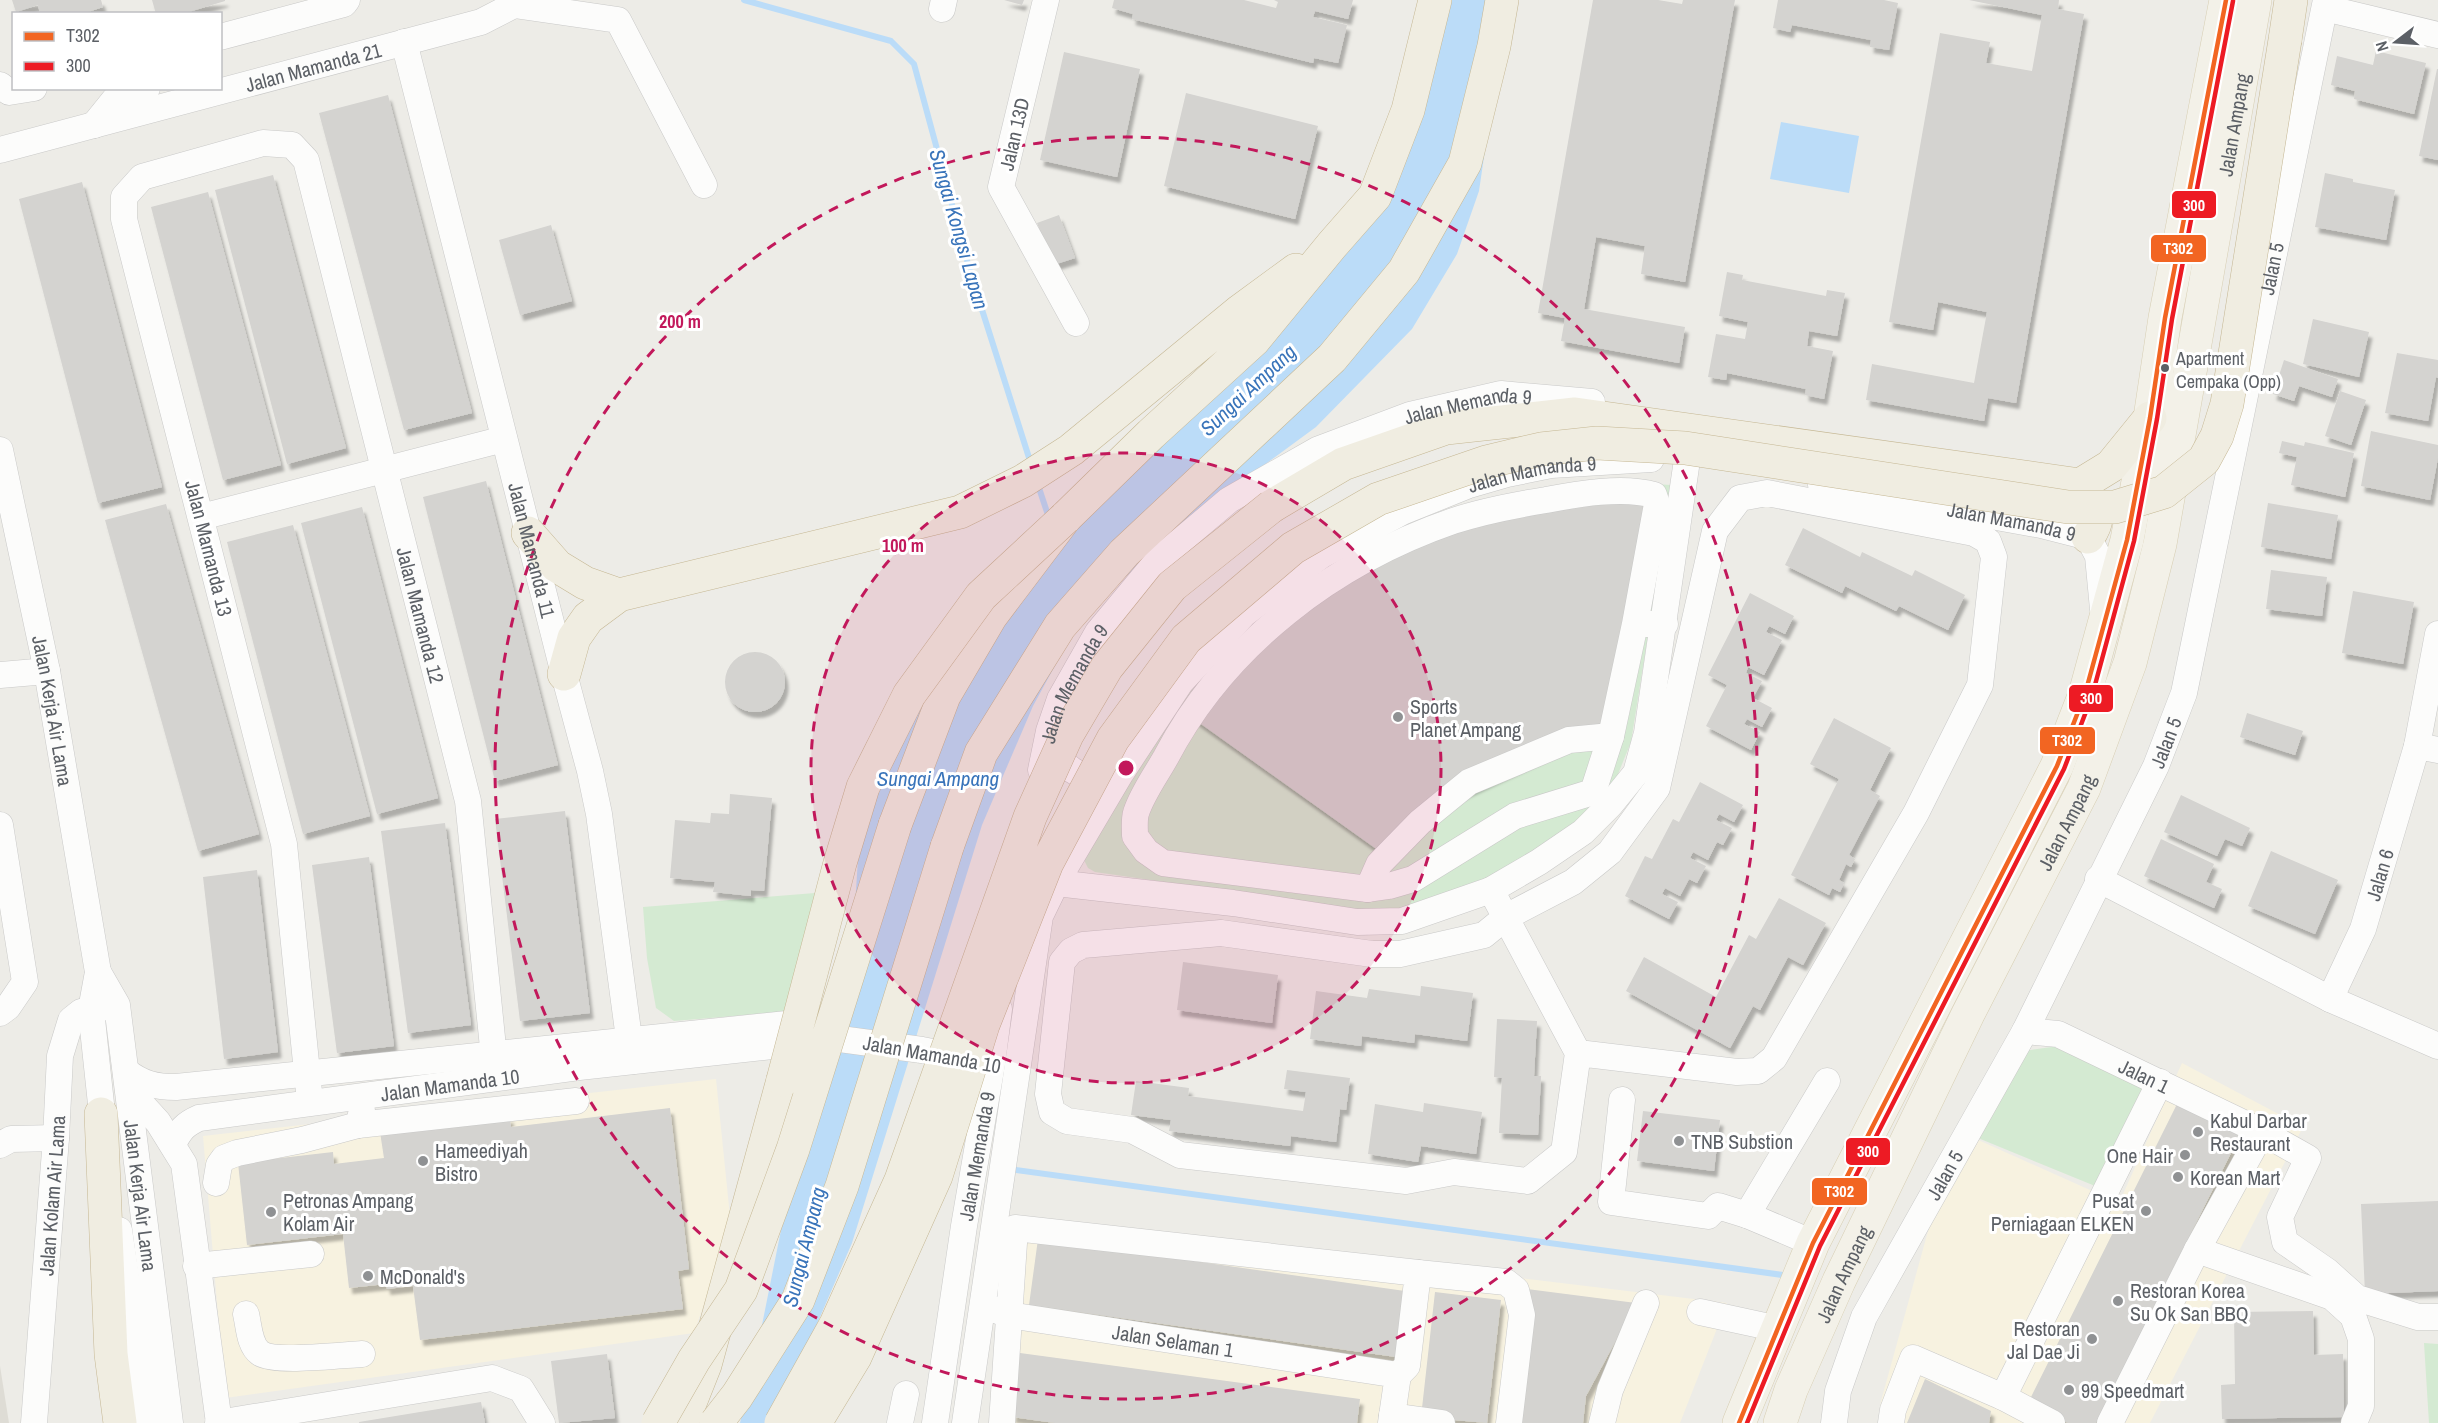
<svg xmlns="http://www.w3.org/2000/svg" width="2438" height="1423" font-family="'Archivo Narrow',sans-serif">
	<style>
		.commercial { fill: #f7f2e0 }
		.education { fill: #dedcd5 }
		.green { fill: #d4ead2 }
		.water { fill: #bbdcf8 }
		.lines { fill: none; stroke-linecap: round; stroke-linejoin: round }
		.stream { stroke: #bbdcf8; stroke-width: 6 }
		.building { fill: #d4d3d0; filter: url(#shadow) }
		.minor-casing { stroke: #c9c9c8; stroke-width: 27 }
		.major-casing { stroke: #d7ceb3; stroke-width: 34 }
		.highway-casing { stroke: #c5b793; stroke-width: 34 }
		.minor { stroke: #fcfcfb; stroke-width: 26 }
		.major { stroke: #f3f1e8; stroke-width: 33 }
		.highway { stroke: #f0ede1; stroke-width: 33 }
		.highway-bridge-casing { stroke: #c5b793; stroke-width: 34; stroke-linecap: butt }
		.highway-bridge { stroke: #f0ede1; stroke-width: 33 }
		.bus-1-casing { stroke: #fff; stroke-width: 9 }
		.bus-2-casing { stroke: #fff; stroke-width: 9 }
		.bus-1 { stroke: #f26522; stroke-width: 4.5 }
		.bus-2 { stroke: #ed1b24; stroke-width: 4.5 }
		.ring { fill: none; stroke: #c2185b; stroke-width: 3; stroke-dasharray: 10 8 }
		.bus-dot { fill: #5c6066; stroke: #fff; stroke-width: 2 }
		.poi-dot { fill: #8f9193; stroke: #fff; stroke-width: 2 }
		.labels { text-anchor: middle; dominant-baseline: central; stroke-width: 6; stroke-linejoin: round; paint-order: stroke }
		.bus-label { font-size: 18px; fill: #5c6066; stroke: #fff; text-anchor: start }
		.street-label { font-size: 20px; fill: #5c6066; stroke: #fff }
		.poi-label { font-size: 20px; fill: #5c6066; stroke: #fff; text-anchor: start }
		.water-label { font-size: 21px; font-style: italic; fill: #3974ba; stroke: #fff }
		.centre { fill: #c2185b; stroke: #fff; stroke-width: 3 }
		.ring-label { font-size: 18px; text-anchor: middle; font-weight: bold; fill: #c2185b; stroke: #fff; stroke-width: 6; stroke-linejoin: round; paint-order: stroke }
		.line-badge { stroke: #fff; stroke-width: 2 }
		.badge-label { font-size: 16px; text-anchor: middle; font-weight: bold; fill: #fff }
	</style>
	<defs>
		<filter id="shadow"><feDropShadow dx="3.5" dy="6" stdDeviation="1.5" flood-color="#0004"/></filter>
	</defs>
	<rect width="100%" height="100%" fill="#edece7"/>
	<path class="commercial" d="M2182,1063l121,64 -153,296h-272l3,-22 75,-271 163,73z
		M716,1079l15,147 -37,107 -469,65 -22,-262z
		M1011,1217l716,86 -47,120h-688z"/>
	<path class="education" d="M0,1366l9,57h-9z"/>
	<path class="green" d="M1631,483l41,2 -41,257 -17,42 -29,35 -89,62 -95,27 -20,4 -30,-3 -256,-37 -7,-4 -4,-8 25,-58 120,-164 56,-44 49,-31 43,-24 47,-19z
		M815,893l-8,117 -133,11 -18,-13 -9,-50 -4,-51z
		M2065,1045l85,43 -50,100 -122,-50 46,-87z
		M2424,1343l14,1v79h-9z"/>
	<path class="water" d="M1424,0h83l-28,191 -22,63 -45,75 -96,98 -153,112 -87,88 -43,79 -51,119 -130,418 -64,148 -23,32h-25l17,-73 34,-170 63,-258 7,-111 22,-57 195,-256 295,-302z
		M1781,122l78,14 -10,57 -79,-14z"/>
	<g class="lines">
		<path class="stream" d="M744,0l147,41 23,23 57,211 60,189
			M1037,482l12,36
			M1009,1169l781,107"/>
	</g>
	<path class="building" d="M12,0h89l2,7 -21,7h-42l-2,-9 -22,7z
		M152,0h73v1l-43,13h-26z
		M1004,0h20l-2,5z
		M1114,0h130l32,8 2,-6 -4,-2h79l-5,19 -33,-8 -2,6 34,8 -9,38 -24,-5 -1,5 -181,-44 1,-5 -21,-6z
		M1593,0h65l24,4 1,-4h52l-50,282 -44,-8 4,-28 -49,-9 -12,72 101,18 -6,36 -118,-22 4,-23 -27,-5z
		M1778,0h106l14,3 -9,47 -19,-3 1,-7 -79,-15 -2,7 -17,-4z
		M1969,0h90l-1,9 26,5 -68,389 -28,-5 -4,23 -118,-21 6,-36 102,19 13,-71 -49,-10 -5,28 -44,-8 51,-289 50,9 -4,21 46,8 10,-56z
		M2376,51l50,12 -12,51 -60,-15 1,-8 -24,-6 6,-29 36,9z
		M1064,52l76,17 -23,108 -77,-17z
		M2437,69h1v91l-19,-4z
		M1186,93l132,33 -23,93 -131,-33z
		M388,95l84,318 -68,17 -85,-317z
		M2325,173l28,6v3l42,8 -9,50 -71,-13z
		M273,175l73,273 -59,16 -72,-274z
		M82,182l80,305 -64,16 -79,-304z
		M208,192l73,273 -58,15 -72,-273z
		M1059,215l16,43 -22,7 -16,-42z
		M551,225l21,76 -52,14 -21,-75z
		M1727,272l16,3 -1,5 84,16 1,-6 18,3 -8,43 -28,-5 -2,15 26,5 -9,48 -19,-4 1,-6 -79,-16 -1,7 -18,-3 8,-43 29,5 3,-17 -29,-6z
		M2313,319l56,13 -10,45 -56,-13z
		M2397,353l41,7v18l-2,-1 -8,44 -43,-8z
		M2284,360l54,19 -6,18 -33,-11 -5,15 -21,-7z
		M2340,391l26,9 -15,45 -26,-9z
		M2371,431l67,14v13l-8,42 -69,-14z
		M2282,441l22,5 1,-4 49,11 -9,44 -54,-12 6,-28 -18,-4z
		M486,481l72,284 -63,16 -72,-284z
		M1649,501l-47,227 -190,89 -30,36 -188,-134 76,-86 143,-89 114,-33z
		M2268,503l70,12 -7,44 -70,-12z
		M166,504l93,330 -61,17 -93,-331z
		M362,507l76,291 -61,16 -76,-291z
		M293,525l77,291 -67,18 -76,-292z
		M1803,528l57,29 2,-5 50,24 3,-6 50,25 -17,35 -49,-24 -3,5 -51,-25 -3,7 -57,-28z
		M2271,570l56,7 -5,39 -56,-7z
		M2353,591l61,11 -11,62 -61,-11z
		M1750,593l44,23 -9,18 -16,-8 -3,6 16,8 -18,35 -16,-8 -2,6 16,8 -9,17 19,10 -10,19 -15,-8 -3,5 16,8 -9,18 -45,-24 21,-41 -19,-10z
		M725 682a30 30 0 1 1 60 0a30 30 0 1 1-60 0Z
		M2247,713l56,18 -8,24 -55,-18z
		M1834,718l57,30 -21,42 10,6 -31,59 6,4 -4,8 -5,-3 -7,16 5,3 -4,9 -8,-4 -3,7 -38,-20 48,-96 -29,-15z
		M1700,782l43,23 -9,17 -15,-8 -3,6 16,8 -9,17 -6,-3 -9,18 -15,-8 -3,6 16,8 -9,17 -8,-4 -9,17 -15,-8 -3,6 16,8 -9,17 -44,-23 20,-40 7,3 21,-40 6,3z
		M730,794l42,4 -8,93 -13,-1v6l-38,-4 2,-10 -45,-4 5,-58 35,3 1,-10 18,1z
		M2181,795l69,33 -8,18 -17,-7 -8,17 -53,-24z
		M565,811l25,202 -70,8 -25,-202z
		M445,823l26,202 -63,8 -27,-202z
		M2161,839l53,25 -8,18 16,7 -8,19 -70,-32z
		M2271,851l67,29 -23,54 -67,-28z
		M369,857l25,189 -57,7 -25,-188z
		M257,870l21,182 -54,7 -21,-182z
		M1779,898l47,25 -23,42 -15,-8 -28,53 -7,-4 -23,42 -104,-57 18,-34 72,40 33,-62 7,4z
		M1183,962l95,13 -6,48 -95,-13z
		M1421,986l52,7 -6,48 -52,-7 -1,9 -52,-7 -1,10 -51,-7 6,-48 51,7 2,-9 51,7z
		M1497,1019l40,2 -3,55h7l-3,59 -39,-2 3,-55 -8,-1z
		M1287,1070l63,8 -4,32 -6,-1 -4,33 -45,-6 -1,10 -121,-15 2,-11 -40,-5 5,-34 53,7 -1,8 115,15 3,-19 -22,-3z
		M2180,1098l63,31 -147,294h-28l-40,-20z
		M1424,1103l58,9 -6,42 -55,-8 -3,16 -50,-8 7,-50 48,8z
		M670,1108l19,161 -11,2 5,38 -263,31 -7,-54 -26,3 -1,-5 -37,4 -6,-54 -96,11 -9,-82 95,-11 1,12 50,-6 -4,-26 130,-15 1,10z
		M1643,1111l77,9 -6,51 -77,-10z
		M2438,1201v90l-73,3 -4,-90z
		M1038,1239l374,53 -9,66 -374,-53z
		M1527,1289l109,14 -50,93 -3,27h-73z
		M1435,1292l66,8 -14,123 -66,-6z
		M2313,1311l1,44 29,-1 1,63 -122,2 -1,-34 14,-1 -1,-72z
		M1020,1353l340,46 -3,24h-302l-43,-6z
		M607,1354l8,64 -56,5 -8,-62z
		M1925,1379l66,32 -2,12h-82z
		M481,1402l4,21h-126v-1z"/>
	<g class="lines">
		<defs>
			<g id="minor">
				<path d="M1046,0l-45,187 75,136"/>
				<path d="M514,5l104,15 86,165"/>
				<path d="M2325,8l113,27"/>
				<path d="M942,9l2,-9"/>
				<path d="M220,37l124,-33 3,-4"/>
				<path id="s1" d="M404,42l160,632 26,97 9,43 33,247"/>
				<path d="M0,85l9,7 25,-4"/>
				<path d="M94,125l21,-26 32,-11"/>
				<path id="s2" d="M0,150l481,-128 33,-17 3,-5"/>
				<path id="s3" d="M0,450l47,221 51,301 -7,38 13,122"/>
				<path id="s4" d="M1821,485l220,40 47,12 10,19 5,53"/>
				<path d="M201,517l303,-78"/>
				<path d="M1635,624l22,-120 -3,-9c-31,-9 -77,-1 -108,5 -31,5 -63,11 -93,21 -119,41 -228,123 -287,236 -10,18 -24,37 -30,56 -2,7 -1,16 -1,23l11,15 17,12 205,26 21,-3 24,-7 102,-63 78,-24 18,-56 24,-112h30"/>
				<path d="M0,675l47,-4"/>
				<path d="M1051,739c6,26 32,45 58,37"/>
				<path d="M2417,746l21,4"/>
				<path id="s5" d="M1041,770l8,-39 11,-32 38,-67 60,-72 71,-60 88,-50 93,-35 91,-21 91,8"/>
				<path d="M0,825l25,157 -17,25 -8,6"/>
				<path d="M2098,879l232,120 108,47"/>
				<path d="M1042,887l14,-4 177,20 124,19 45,-1 89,-31 48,-28 44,-30 27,-27 26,-32 11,-40 40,-273"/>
				<path d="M1368,889l11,-25 41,-42 49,-40 100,-42 42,-4"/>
				<path d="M1491,890l87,163 -14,99 -36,29 -74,-9 -48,9 -226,-26 -48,-25 -65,-9 -15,-9 -4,-18 14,-132 9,-11 12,-6 138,-12 151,21h28l84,-19 22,-18 67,-35 37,-30 47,-64 58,-257 25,-33 27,-5 207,40 14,8 6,16 -14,128 -64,128 -142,245 -16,13 -21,1 -159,-19"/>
				<path id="s6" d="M98,972l19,33 53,418"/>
				<path id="s7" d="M2330,999l33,-70 54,-183 21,-112"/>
				<path id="s8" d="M2025,1031l33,3 204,98 46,26 -28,59 5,25 42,29 30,27 61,19h20"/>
				<path d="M126,1071c16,13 30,16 50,16l611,-63 23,11 112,15 41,8"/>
				<path d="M128,1089l30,33 26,42 35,259"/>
				<path d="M1622,1100l-11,102 97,14 10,-10 29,9 66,28"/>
				<path id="s9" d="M310,1102l-26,-258 -160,-625v-22l18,-20 121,-34 29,2 14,15 162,641 28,276"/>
				<path d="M358,1125l218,-24"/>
				<path id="s10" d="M173,1144c7,-14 12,-20 26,-26l380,-51 211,-23 18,-8"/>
				<path d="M0,1145l11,-6 45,-1"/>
				<path d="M216,1183l3,-18 5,-7 13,-5 65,-13 56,-15 4,-14"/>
				<path d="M1747,1215l80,-134"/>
				<path d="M119,1230l29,193"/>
				<path d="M2197,1250l135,47 21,19 8,23v67l-7,17"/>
				<path d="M196,1266l115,-12"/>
				<path d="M1418,1273l88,9 10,8 6,25 -13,108"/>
				<path id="s11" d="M993,1309l16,6 389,60 -7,48"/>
				<path d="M1700,1312l79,17"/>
				<path d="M246,1314c3,12 3,31 14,39 13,10 82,2 102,1"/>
				<path d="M2003,1397l157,-315"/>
				<path d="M1392,1416l50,7"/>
				<path id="s12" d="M34,1423l22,-285 4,-82 11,-36 10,-8 24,-5"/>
				<path d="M218,1423l274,-45 29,11 21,34"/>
				<path d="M900,1423l6,-29"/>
				<path id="s13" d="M935,1423l29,-197 28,-162 7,-55"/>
				<path id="s14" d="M965,1423l75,-507 16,-33 65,-110 59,-90 64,-69 78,-59 80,-43 67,-27 38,-11 44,-9 100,-6"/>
				<path d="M1002,1423l13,-195 403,45 -11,93 -9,9"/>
				<path d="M1602,1423l8,-33 36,-87"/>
				<path id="s15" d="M1834,1423l4,-32 26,-74 161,-286 131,-265 28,-73 142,-693"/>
				<path d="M1891,1423l2,-13 20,-52 90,39 49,26"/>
				<path d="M2110,1423l87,-173 65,-118"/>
			</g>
			<g id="major">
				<path d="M1739,1423l74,-180 244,-477 28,-72 42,-154 23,-122 15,-100 61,-318"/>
				<path id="s16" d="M1780,1423l11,-33 48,-109 129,-267 116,-226 46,-125 30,-119 95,-544"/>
			</g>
			<path id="highway" d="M2285,40l6,-40
				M2080,485c13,18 24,31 8,52
				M1272,506l71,-42 103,-36 129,-14 505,71 31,-19 39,-48
				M528,533l29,33 28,17 34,12
				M564,674l10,-36 14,-20 31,-23 341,-83 63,-31 48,-31 169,-139 56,-41
				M895,825l49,-129 47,-80 74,-98 86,-84 103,-94 78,-95 43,-49 33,-86 27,-110
				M947,847l34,-94 79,-127 64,-73 208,-195 72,-87 61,-108 29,-117 8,-46
				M101,1114l10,240 9,69
				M682,1423l23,-58 78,-285"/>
		</defs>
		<use href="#minor" class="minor-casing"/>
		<use href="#major" class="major-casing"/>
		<use href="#highway" class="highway-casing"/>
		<use href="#minor" class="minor"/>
		<use href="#major" class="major"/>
		<use href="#highway" class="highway"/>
		<defs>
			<path id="highway-bridge" d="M783,1080l57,-217 23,-76 46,-92 72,-99 84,-78
				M658,1423l36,-63 47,-70 52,-141 102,-324
				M716,1423l21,-27 61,-96 44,-114 105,-339
				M781,1423l55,-99 65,-144 129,-363 37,-82 40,-68 65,-81 100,-80
				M815,1423l40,-66 81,-181 47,-151 64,-162 66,-124 73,-100 107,-91 85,-49 108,-37 55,-13 56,-6 88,5 383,59h47l49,-15 40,-32 13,-24 10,-32 58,-364"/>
		</defs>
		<use href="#highway-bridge" class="highway-bridge-casing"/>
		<use href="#highway-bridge" class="highway-bridge"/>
		<defs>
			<path id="bus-1" d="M1739,1423l74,-180 244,-477 28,-72 42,-154 23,-122 15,-100 61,-318"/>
			<path id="bus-2" d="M1747,1423l73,-177 244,-477 28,-73 42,-155 23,-122 15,-100 61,-318"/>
		</defs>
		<use href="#bus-1" class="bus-1-casing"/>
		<use href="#bus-2" class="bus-2-casing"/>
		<use href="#bus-1" class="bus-1"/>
		<use href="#bus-2" class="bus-2"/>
	</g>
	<circle cx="1126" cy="768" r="315" fill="#c2185b" fill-opacity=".12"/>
	<g class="ring">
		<circle cx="1126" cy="768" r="315"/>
		<circle cx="1126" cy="768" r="631"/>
	</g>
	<circle class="bus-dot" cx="2165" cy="368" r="5"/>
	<g class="poi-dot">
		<circle cx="1398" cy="717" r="6"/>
		<circle cx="2198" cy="1132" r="6"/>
		<circle cx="1679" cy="1141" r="6"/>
		<circle cx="2185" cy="1155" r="6"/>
		<circle cx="423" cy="1161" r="6"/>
		<circle cx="2178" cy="1177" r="6"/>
		<circle cx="2146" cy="1211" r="6"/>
		<circle cx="271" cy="1212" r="6"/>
		<circle cx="368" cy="1276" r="6"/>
		<circle cx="2118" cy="1301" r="6"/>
		<circle cx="2092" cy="1339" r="6"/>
		<circle cx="2069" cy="1390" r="6"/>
	</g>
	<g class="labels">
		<g class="bus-label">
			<text x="2176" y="358">Apartment<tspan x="2176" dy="23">Cempaka (Opp)</tspan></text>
		</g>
		<g class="street-label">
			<text stroke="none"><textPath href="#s2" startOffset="324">Jalan Mamanda 21</textPath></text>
			<text stroke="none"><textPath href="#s16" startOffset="1386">Jalan Ampang</textPath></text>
			<text transform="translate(1014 134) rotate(-77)">Jalan 13D</text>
			<text stroke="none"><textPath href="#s15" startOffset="1246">Jalan 5</textPath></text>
			<text stroke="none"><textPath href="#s5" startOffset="597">Jalan Memanda 9</textPath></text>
			<text stroke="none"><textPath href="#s14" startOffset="1204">Jalan Mamanda 9</textPath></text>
			<text stroke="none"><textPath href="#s4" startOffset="194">Jalan Mamanda 9</textPath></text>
			<text transform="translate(209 548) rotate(76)">Jalan Mamanda 13</text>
			<text stroke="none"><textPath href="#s1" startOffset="524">Jalan Mamanda 11</textPath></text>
			<text stroke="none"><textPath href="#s9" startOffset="1598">Jalan Mamanda 12</textPath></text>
			<text stroke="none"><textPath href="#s5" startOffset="93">Jalan Memanda 9</textPath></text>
			<text stroke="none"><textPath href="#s3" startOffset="266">Jalan Kerja Air Lama</textPath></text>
			<text stroke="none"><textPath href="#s15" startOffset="760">Jalan 5</textPath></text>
			<text stroke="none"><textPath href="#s16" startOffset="666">Jalan Ampang</textPath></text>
			<text stroke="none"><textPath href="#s7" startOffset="134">Jalan 6</textPath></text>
			<text transform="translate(932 1054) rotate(10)">Jalan Mamanda 10</text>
			<text stroke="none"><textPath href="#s8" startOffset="129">Jalan 1</textPath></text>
			<text stroke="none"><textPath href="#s10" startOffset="291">Jalan Mamanda 10</textPath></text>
			<text stroke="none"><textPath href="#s13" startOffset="270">Jalan Memanda 9</textPath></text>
			<text stroke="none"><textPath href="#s15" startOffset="274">Jalan 5</textPath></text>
			<text stroke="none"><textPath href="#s6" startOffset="230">Jalan Kerja Air Lama</textPath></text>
			<text stroke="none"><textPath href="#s12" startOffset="228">Jalan Kolam Air Lama</textPath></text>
			<text stroke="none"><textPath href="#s16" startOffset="162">Jalan Ampang</textPath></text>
			<text stroke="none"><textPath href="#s11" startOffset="183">Jalan Selaman 1</textPath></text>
		</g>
		<g class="poi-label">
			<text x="1410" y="706">Sports<tspan x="1410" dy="23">Planet Ampang</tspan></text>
			<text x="2210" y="1120">Kabul Darbar<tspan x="2210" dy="23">Restaurant</tspan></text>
			<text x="1691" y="1141">TNB Substion</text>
			<text x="435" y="1150">Hameediyah<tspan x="435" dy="23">Bistro</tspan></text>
			<text x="2173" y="1155" text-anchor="end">One Hair</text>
			<text x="2190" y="1177">Korean Mart</text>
			<text x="283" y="1200">Petronas Ampang<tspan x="283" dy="23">Kolam Air</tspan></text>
			<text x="2134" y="1200" text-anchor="end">Pusat<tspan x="2134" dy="23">Perniagaan ELKEN</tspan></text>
			<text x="380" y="1276">McDonald's</text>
			<text x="2130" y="1290">Restoran Korea<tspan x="2130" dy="23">Su Ok San BBQ</tspan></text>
			<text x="2080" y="1328" text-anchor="end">Restoran<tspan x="2080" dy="23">Jal Dae Ji</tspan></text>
			<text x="2081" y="1390">99 Speedmart</text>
		</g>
		<g class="water-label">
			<text transform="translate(959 229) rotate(74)">Sungai Kongsi Lapan</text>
			<text transform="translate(1248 390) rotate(-43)">Sungai Ampang</text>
			<text x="938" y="778">Sungai Ampang</text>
			<text transform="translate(804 1247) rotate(-76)">Sungai Ampang</text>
		</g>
	</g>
	<circle cx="1126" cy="768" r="9" class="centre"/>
	<g class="ring-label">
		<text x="680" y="328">200 m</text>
		<text x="903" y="552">100 m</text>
	</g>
	<g class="line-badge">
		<rect x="2171" y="190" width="46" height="29" rx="6" fill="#ed1b24"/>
		<rect x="2150" y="234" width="57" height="29" rx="6" fill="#f26522"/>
		<rect x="2068" y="684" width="46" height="29" rx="6" fill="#ed1b24"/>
		<rect x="2039" y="726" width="57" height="29" rx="6" fill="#f26522"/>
		<rect x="1845" y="1137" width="46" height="29" rx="6" fill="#ed1b24"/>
		<rect x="1811" y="1177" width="57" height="29" rx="6" fill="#f26522"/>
	</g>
	<g class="badge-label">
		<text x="2194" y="211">300</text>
		<text x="2178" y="254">T302</text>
		<text x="2091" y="704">300</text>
		<text x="2067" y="746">T302</text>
		<text x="1868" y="1157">300</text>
		<text x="1839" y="1197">T302</text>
	</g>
	<rect x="12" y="12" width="210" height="78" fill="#ffffff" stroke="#bebfc2" stroke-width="1.5"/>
	<rect x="24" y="32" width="30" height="9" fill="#f26522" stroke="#bebfc2" stroke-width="1.5"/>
	<text x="66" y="42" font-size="18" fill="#5c6066">T302</text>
	<rect x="24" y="62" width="30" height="9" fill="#ed1b24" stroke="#bebfc2" stroke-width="1.5"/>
	<text x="66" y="72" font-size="18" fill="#5c6066">300</text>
	<g transform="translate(2396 42) rotate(253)" stroke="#ffffff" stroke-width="4.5" paint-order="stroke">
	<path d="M0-4.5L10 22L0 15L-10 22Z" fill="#5c6066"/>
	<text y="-9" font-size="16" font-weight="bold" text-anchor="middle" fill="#5c6066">N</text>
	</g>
</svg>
